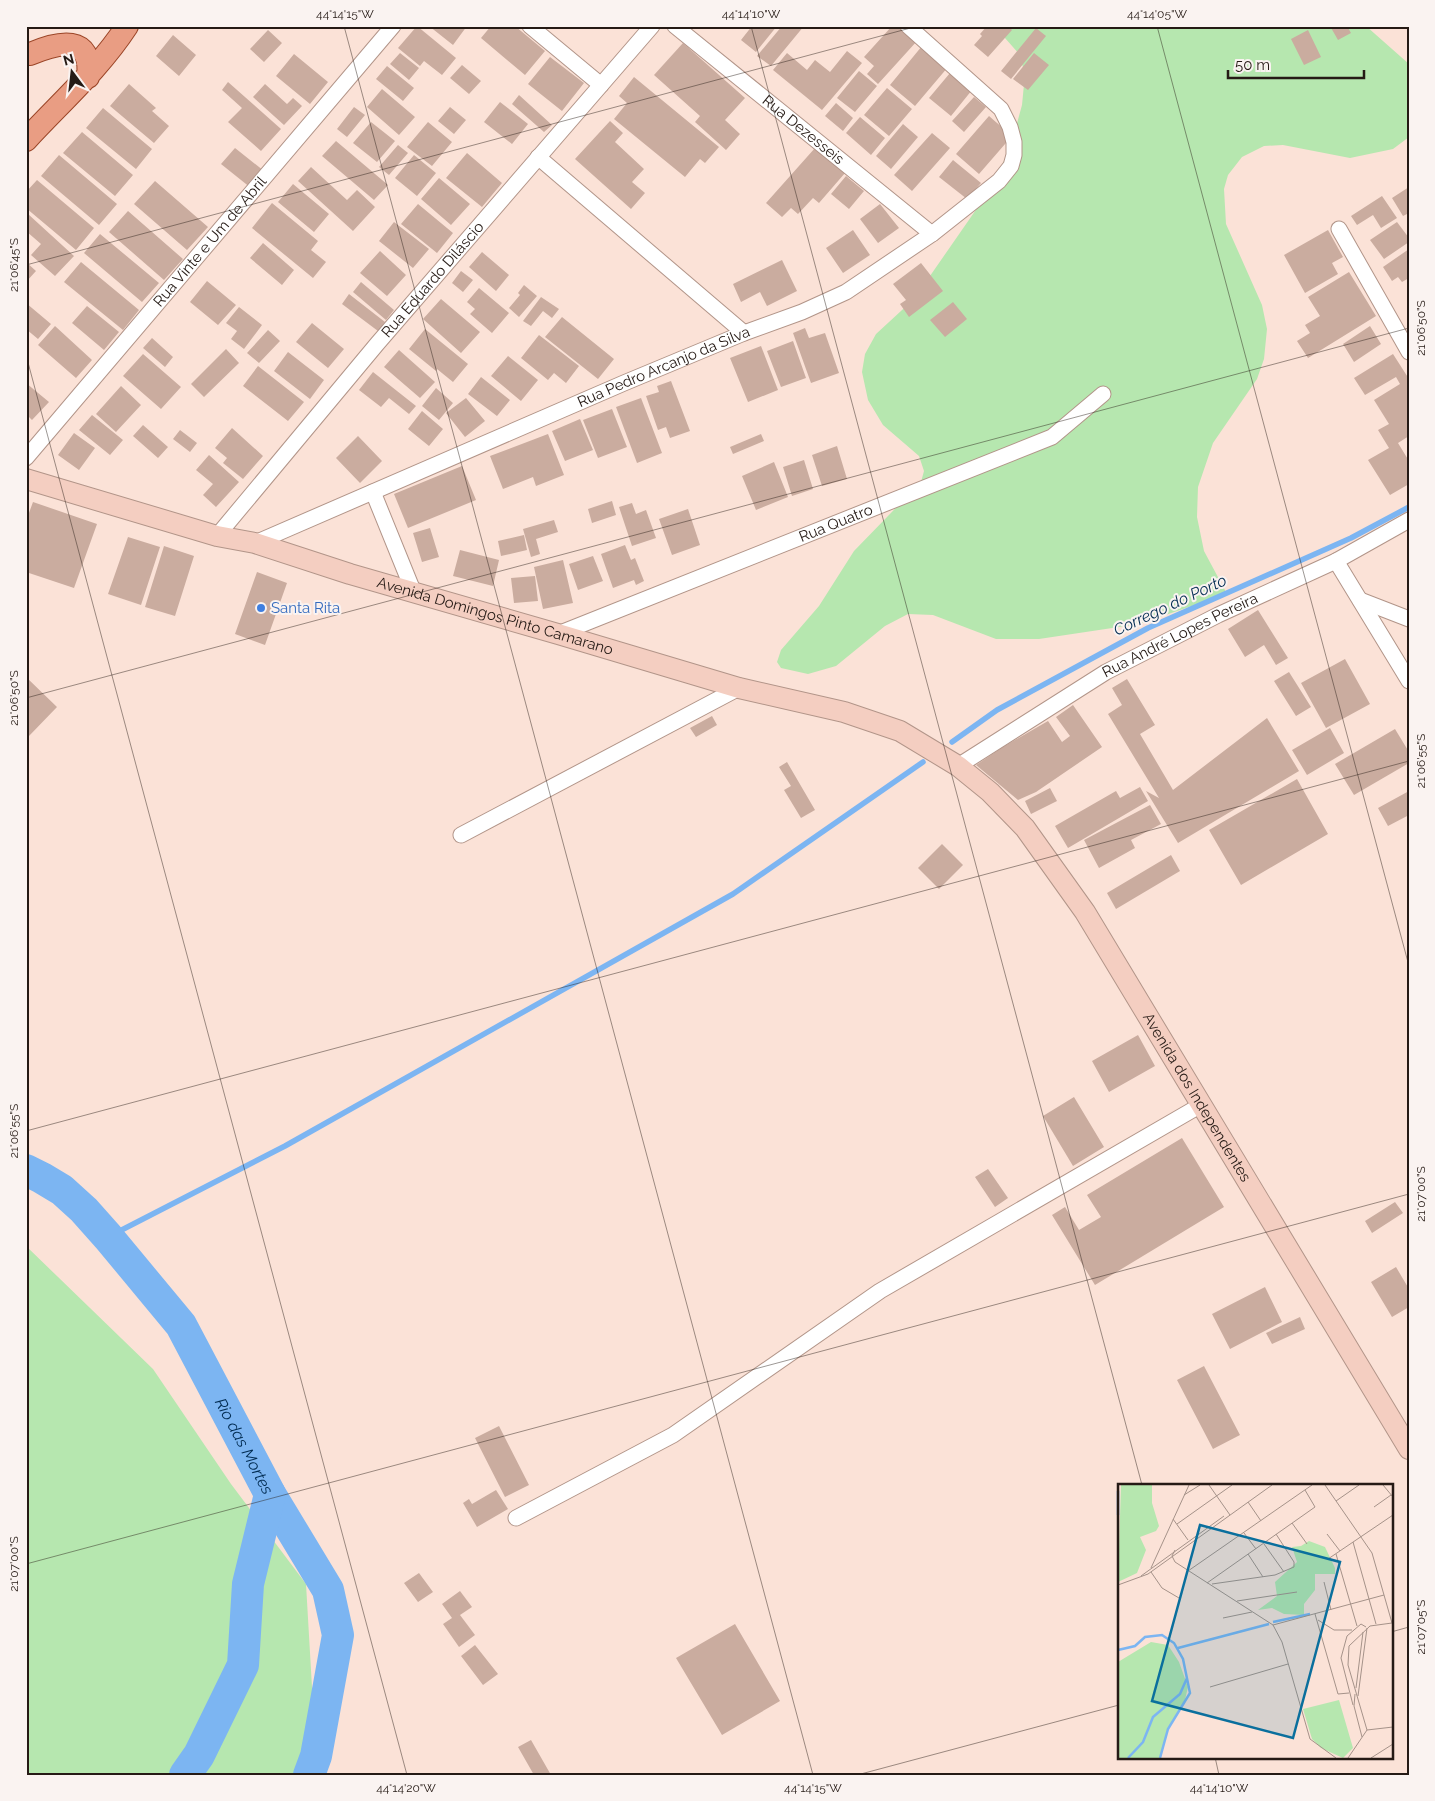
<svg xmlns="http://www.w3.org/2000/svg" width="1435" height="1801" font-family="Raleway,sans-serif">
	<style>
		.green { fill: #b6e7af }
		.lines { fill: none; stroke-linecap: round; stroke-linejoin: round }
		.stream { stroke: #7cb5f2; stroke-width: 5.5 }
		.river { stroke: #7cb5f2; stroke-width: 32 }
		.building { fill: #caac9f }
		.street-casing { stroke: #b29589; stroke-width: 17 }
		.secondary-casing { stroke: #b29589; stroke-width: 22 }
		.primary-casing { stroke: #9b4527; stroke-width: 24 }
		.street { stroke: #fff; stroke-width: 15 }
		.secondary { stroke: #f4cec1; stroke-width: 20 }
		.primary { stroke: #e99d83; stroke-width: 22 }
		.ticks { fill: none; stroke: #251a15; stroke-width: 1; stroke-opacity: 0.45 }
		.shop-dot { fill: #3f7fe0; stroke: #faf3f1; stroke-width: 2 }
		.labels { text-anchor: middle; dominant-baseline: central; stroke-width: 4; stroke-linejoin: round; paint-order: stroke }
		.street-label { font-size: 15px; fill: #251a15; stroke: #faf3f1 }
		.shop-label { font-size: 15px; fill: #366cbe; stroke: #faf3f1; text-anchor: start }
		.water-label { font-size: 16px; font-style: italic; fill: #022c52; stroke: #faf3f1 }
		.inset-river { fill: none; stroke: #7cb5f2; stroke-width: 2.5 }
		.inset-road { fill: none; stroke: #a59289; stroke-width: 1 }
		.view { fill: #0a6f9d; fill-opacity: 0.15; stroke: #0a6f9d; stroke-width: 2.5 }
		.inset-edge { fill: none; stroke: #251a15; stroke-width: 2.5 }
		.neatline { fill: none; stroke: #251a15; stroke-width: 2 }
		.ticks-label { font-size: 12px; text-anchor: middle; fill: #251a15 }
	</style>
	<rect width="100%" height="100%" fill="#fbe2d7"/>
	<path class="green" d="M987,26h379l43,38v73l-16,12 -43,9 -67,-13 -19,1 -22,11 -14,18 -4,14 2,35 36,81 5,24 -3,30 -7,20 -44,64 -15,44 -1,30 7,34 23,43 -88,30 -100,15h-43l-63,-24 -25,-1 -23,12 -49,40 -28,8 -27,-6 -4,-6 4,-12 38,-44 35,-55 67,-69 3,-11 -5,-15 -36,-31 -15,-25 -6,-28 3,-18 11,-20 38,-35 75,-108 21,-42 12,-44 3,-31 -6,-20 -14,-16z
		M26,1246l127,123 78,115 75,100 10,172 -7,19h-283z"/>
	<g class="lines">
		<path class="stream" d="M952,742l45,-32 151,-82 203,-90 58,-31
			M108,1237l177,-91 448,-252 190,-132"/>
		<g class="river">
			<path id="s1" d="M26,1170l16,8 20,12 22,20 24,27 73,88 89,169 58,96 10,45 -22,121 -7,19"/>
			<path d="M185,1775l14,-20 44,-90 5,-81 22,-90"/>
		</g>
	</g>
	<path class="building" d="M417,26l39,32 -14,17 -18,-14 -4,5 -22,-18z
		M429,26h38l-14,19z
		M491,26h24l30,25 -20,24 -44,-37z
		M752,26h25l-21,26 -15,-12z
		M782,26h22l-33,40 -14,-10z
		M892,26h8l17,15 -39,43 -11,-10 7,-8 -10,-9z
		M987,26h21l4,4 -24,27 -14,-12 8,-9 -2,-2z
		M1330,26h17l4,7 -13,7z
		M1036,28l10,8 -35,43 -10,-8z
		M268,30l14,13 -18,19 -14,-13z
		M1308,30l13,27 -17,8 -13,-26z
		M173,35l23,20 -17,21 -23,-20z
		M683,43l62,55 -20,22 15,14 -14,16 -31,-28 5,-6 -46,-41z
		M922,46l26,21 -33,39 -25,-21z
		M847,51l15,12 -40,47 -49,-40 14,-17 20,17 8,-10 15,12z
		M400,53l19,15 -10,12 -19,-16z
		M1034,53l15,12 -21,25 -15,-11z
		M294,54l34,28 -18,22 -34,-28z
		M550,57l34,26 -22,28 -34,-27z
		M462,65l19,16 -12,13 -19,-16z
		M387,66l27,22 -11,13 -27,-22z
		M859,71l18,15 -22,26 -18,-14z
		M950,73l22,17 -21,26 -22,-18z
		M634,77l85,70 -14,16 -5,-4 -15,18 -71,-58 13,-16 -8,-7z
		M228,82l53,47 -20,22 -33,-29 14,-14 -20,-18z
		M129,84l27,24 -4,3 17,15 -15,17 -44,-37z
		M265,84l22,20 6,-6 9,8 -18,19 -31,-28z
		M887,88l25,21 -23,27 -25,-21z
		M382,89l33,28 -16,18 -32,-28z
		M519,95l33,30 -8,7 -32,-28z
		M974,97l12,10 -22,25 -12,-11z
		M500,102l28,22 -16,20 -28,-22z
		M836,103l17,15 -10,13 -18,-15z
		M354,107l11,8 -18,22 -10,-8z
		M450,107l16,13 -12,14 -16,-13z
		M103,108l49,41 -16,20 -50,-41z
		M989,116l23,20 -33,38 -23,-20z
		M860,117l25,21 -14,17 -25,-22z
		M610,121l13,12 -8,9 29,27 -12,13 13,11 -14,16 -56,-50z
		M371,122l24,19 -18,21 -24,-19z
		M428,122l24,20 -20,24 -25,-19z
		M903,124l15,13 -27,32 -15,-13z
		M82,132l51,43 -18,21 -52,-43z
		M932,133l18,15 -38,43 -18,-16z
		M336,141l52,44 -14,15 -52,-44z
		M398,145l10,8 -19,22 -10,-8z
		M235,148l29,23 -13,17 -30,-24z
		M815,148l30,25 -26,30 -6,-5 -15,16 -7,-6 -9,9 -16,-14z
		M467,153l35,30 -20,24 -36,-29z
		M59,155l58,49 -18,21 -58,-49z
		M414,155l22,18 -19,23 -22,-18z
		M953,160l28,23 -14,16 -28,-22z
		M311,167l36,33 10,-10 18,17 -22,24 -55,-50z
		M846,176l18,15 -15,18 -18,-15z
		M439,178l31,26 -19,21 -30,-26z
		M37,180l57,48 -18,22 -50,-42v-16z
		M155,181l53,46 -21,23 -53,-46z
		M293,184l36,30 -15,18 -36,-30z
		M1409,187v26l-6,3 -11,-18z
		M1382,196l15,22 -16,10 -8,-13 -16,10 -6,-9z
		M272,203l46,38 -7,9 15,12 -13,16 -61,-50z
		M418,204l35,29 -16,20 -36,-29z
		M880,204l19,24 -21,15 -18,-24z
		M128,211l55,48 -19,21 -55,-48z
		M28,214l46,42 -19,20 -24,-21 10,-11 -15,-13v-15z
		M394,222l35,27 -16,19 -34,-27z
		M1397,222l12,16v4l-25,17 -14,-19z
		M853,230l17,25 -27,18 -17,-25z
		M1328,230l15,27 -11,6 6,11 -33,19 -21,-38z
		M100,234l59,49 -17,19 -58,-49z
		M263,243l31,27 -12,15 -32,-27z
		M1409,249v29l-7,4 -4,-5 -6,4 -9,-14z
		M380,251l26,24 -19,21 -27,-23z
		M482,252l27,23 -13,16 -27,-24z
		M782,260l15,31 -30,15 -7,-14 -19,10 -8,-18z
		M26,262l10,9 -10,11z
		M81,262l58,48 -16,20 -59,-48z
		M921,263l22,28 -34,26 -9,-13 6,-4 -13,-16z
		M461,271l12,9 -10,12 -11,-9z
		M1349,272l27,44 -68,42 -11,-17 13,-8 -5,-8 15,-9 -12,-19z
		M207,281l29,24 -18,20 -28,-23z
		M361,282l33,28 -8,10 -33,-28z
		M524,285l13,11 -18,21 -10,-9 11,-13 -2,-2z
		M479,288l30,25 -17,20 -22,-19 5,-5 -8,-7z
		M349,294l36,28 -7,9 -36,-27z
		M541,297l18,12 -7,9 -9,-7 -12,15 -8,-5z
		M441,299l39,33 -19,21 -38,-34z
		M953,302l14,17 -22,18 -15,-17z
		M26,303l25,21 -13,15 -12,-10z
		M87,306l32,26 -15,18 -32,-27z
		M239,307l23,18 -18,24 -13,-10 6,-8 -11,-8z
		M562,317l52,42 -16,20 -53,-42z
		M312,323l32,26 -16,19 -32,-26z
		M55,326l37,34 -16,18 -38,-33z
		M1370,326l11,18 -27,18 -11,-18z
		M805,328l4,10 16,-5 14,40 -28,10 -18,-50z
		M425,329l43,35 -15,18 -16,-13 -1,2 -27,-22z
		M268,330l12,11 -21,22 -12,-10z
		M539,335l40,31 -13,17 -12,-10 -6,7 -27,-22z
		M152,338l21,19 -8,10 -22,-19z
		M793,341l13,37 -25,9 -14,-36z
		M761,346l17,44 -30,12 -18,-44z
		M226,349l13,14 -35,34 -13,-13z
		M399,350l36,32 -15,16 -36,-31z
		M288,352l36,28 -14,19 -36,-28z
		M143,354l38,33 -20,22 -38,-33z
		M1393,354l16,25v57l-11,7 11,18v23l-19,11 -22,-35 21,-12 -11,-18 11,-6 -15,-24 26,-16 -4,-7 -31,18 -11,-17z
		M508,356l30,24 -17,21 -30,-25z
		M258,366l46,36 -16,19 -45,-35z
		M373,372l43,34 -7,8 -20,-16 -8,9 -22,-17z
		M481,377l29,23 -13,16 -29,-22z
		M671,381l19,50 -20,7 -4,-11 -8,3 -12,-34 13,-4 -2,-6z
		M26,383l23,19 -17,18 -6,-6z
		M121,386l20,19 -25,27 -20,-18z
		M436,388l17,15 -14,17 -17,-14z
		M466,398l19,23 -20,16 -19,-24z
		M641,398l21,55 -25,10 -21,-56z
		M612,409l15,38 -29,11 -15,-38z
		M422,411l21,18 -14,17 -21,-17z
		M92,415l31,25 -13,15 -31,-25z
		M580,419l13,31 -28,11 -13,-30z
		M143,425l25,22 -10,11 -25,-22z
		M232,428l31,28 -20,23 -20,-16 4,-5 -12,-10z
		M180,430l17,13 -7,9 -17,-13z
		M74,433l21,15 -16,22 -21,-15z
		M548,434l16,41 -28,11 -3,-9 -30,12 -13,-33z
		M761,434l3,7 -31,13 -3,-7z
		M358,436l24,25 -22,22 -24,-25z
		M837,446l10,33 -25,7 -10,-31z
		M209,455l30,27 -23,25 -13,-12 10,-11 -17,-14z
		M804,460l9,29 -21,7 -9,-29z
		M774,462l14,35 -32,13 -14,-34z
		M462,466l14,34 -68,28 -14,-34z
		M612,501l4,14 -24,8 -4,-14z
		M33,502l64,22 -23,64 -48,-16v-51z
		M632,503l4,11 10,-4 10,28 -24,8 -13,-39z
		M688,509l12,36 -28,10 -13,-36z
		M554,520l4,12 -22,7 4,15 -9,3 -8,-28z
		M430,528l9,29 -17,5 -9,-29z
		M524,535l3,15 -26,6 -3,-15z
		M128,537l32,10 -19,58 -33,-11z
		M625,545l6,15 4,-2 9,23 -8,4 -2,-5 -21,8 -12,-34z
		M164,546l30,10 -19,60 -30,-9z
		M460,550l39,10 -6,26 -40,-10z
		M593,556l10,25 -25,9 -9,-26z
		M563,560l10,43 -30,6 -9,-42z
		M257,572l30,11 -22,62 -30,-11z
		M535,576l3,25 -24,2 -3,-25z
		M1258,610l30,48 -12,7 -12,-20 -19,12 -17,-28z
		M1345,659l25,45 -44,24 -25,-45z
		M1289,672l22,35 -15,9 -22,-35z
		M26,677l31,30 -28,29 -3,-3z
		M1127,679l28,46 -15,9 33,56 94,-72 32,53 -121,72 -32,-52 13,7 -51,-84 14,-9 -10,-17z
		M1073,705l29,42 -66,45 -18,8 -42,-35 27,-18 45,-26 14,21 8,-6 -14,-19z
		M712,716l5,9 -21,12 -6,-9z
		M1330,728l14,25 -37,22 -15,-25z
		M1395,729l14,23v11l-55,32 -19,-31z
		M787,762l28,48 -14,8 -17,-28 7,-4 -12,-19z
		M1297,779l31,55 -87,51 -32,-55z
		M1140,787l8,14 -80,47 -13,-22 61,-35 4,7z
		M1050,788l7,13 -26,13 -6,-13z
		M1409,791v24l-21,11 -10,-18z
		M1150,805l11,19 -30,16 4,8 -36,20 -15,-28z
		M942,844l21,21 -24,24 -21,-21z
		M1171,855l9,16 -64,38 -9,-16z
		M1138,1035l17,31 -46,26 -17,-31z
		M1074,1097l30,50 -31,19 -30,-50z
		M1182,1138l42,69 -129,78 -43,-70 13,-8 14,23 22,-13 -14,-22z
		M988,1169l20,29 -13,9 -20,-30z
		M1395,1202l8,11 -31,20 -7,-12z
		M1396,1267l13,22v18l-17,10 -21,-35z
		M1265,1287l17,35 -52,27 -18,-35z
		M1300,1317l5,12 -33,15 -6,-11z
		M1204,1366l36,69 -27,14 -36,-69z
		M499,1426l30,59 -24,12 -30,-59z
		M496,1490l12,19 -31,18 -14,-24 6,-4 3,5z
		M419,1573l14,19 -15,10 -14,-19z
		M460,1591l12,16 -12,8 15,20 -16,12 -16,-23 9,-6 -10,-14z
		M735,1624l45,77 -58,34 -46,-77z
		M475,1645l23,29 -15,11 -22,-29z
		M531,1740l20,35h-17l-16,-28z"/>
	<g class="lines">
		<defs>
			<g id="street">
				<path d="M530,26l71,59"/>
				<path id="s2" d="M675,26l257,208"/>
				<path d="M538,157l206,176"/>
				<path d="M1339,229l70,123"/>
				<path id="s3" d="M26,458l367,-432"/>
				<path d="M373,492l41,101"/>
				<path id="s4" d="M217,536l160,-192 275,-318"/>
				<path id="s5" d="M255,543l369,-160 120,-50 58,-21 44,-20 86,-58 67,-53 12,-15 3,-11v-13l-4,-15 -9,-18 -93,-83"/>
				<path d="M1336,561l73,120"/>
				<path d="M1360,600l49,19"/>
				<path id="s6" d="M558,634l494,-197 51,-43"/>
				<path id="s7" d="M958,766l148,-94 112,-57 118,-54 73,-41"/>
				<path d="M461,835l278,-147"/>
				<path d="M516,1518l157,-83 207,-144 321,-186"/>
			</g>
			<g id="secondary">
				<path id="s8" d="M26,479l191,57 38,7 95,31 208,60 181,54 105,24 56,19 58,35 32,26 35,36 60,84 324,537"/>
			</g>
			<path id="primary" d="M30,54c28,-12 63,-20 58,23
				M26,140c35,-38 73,-71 101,-114"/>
		</defs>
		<use href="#street" class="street-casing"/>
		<use href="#secondary" class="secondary-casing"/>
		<use href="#primary" class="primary-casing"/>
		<use href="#street" class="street"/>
		<use href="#secondary" class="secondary"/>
		<use href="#primary" class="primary"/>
	</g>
	<path class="ticks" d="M344,26l469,1749M751,26l391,1459M1157,26l252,940M26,265l892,-239M26,355l381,1420M26,698l1383,-370M26,1131l1383,-370M26,1564l1383,-370M1391,1632l18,-5M1215,1757l4,18M857,1775l262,-70"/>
	<circle class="shop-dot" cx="261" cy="608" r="5"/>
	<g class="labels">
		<g class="street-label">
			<text stroke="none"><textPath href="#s2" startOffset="165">Rua Dezesseis</textPath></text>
			<text stroke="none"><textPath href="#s3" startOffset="284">Rua Vinte e Um de Abril</textPath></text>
			<text stroke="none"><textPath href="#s4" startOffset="335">Rua Eduardo Diláscio</textPath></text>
			<text stroke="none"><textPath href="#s5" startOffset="445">Rua Pedro Arcanjo da Silva</textPath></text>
			<text stroke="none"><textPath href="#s6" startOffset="299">Rua Quatro</textPath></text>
			<text stroke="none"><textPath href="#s8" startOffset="489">Avenida Domingos Pinto Camarano</textPath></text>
			<text stroke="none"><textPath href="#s7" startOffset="258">Rua André Lopes Pereira</textPath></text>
			<text stroke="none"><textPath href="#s8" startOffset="1389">Avenida dos Independentes</textPath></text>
		</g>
		<g class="shop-label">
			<text x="271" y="608">Santa Rita</text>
		</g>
		<g class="water-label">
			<text transform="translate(1170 605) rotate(-25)">Corrego do Porto</text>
			<text stroke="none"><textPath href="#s1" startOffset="358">Rio das Mortes</textPath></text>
		</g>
	</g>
	<g transform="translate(1118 1484)">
		<rect width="275" height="275" fill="#fbe2d7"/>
		<path d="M3,1h31v18l7,23 -3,5 -16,6 6,13 -9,23 -19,9zM191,57l16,6 10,21v6h-20v16l-11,14v11l-20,-1 -12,-6 -14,2 19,-14 -2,-14 22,-20 -5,-15 9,-1zM33,158l17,3 11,17 9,25 -4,17 -16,25 -8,29h-42v-96zM221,216l14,48 -10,10 -22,-10 -9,-9 -9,-30z" fill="#b6e7af"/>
		<path class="inset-river" d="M0,7v24M155,138l37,-8M60,164l91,-24M0,166l17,-4 10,-9 17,-2 12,8 9,16 7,34 -22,36 -8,29M10,274l15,-16 10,-25 27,-23 7,-16"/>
		<path class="inset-road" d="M91,1l21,30M207,1l47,68 20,70M265,1l10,12M66,11l16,-10M218,17l23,-16M130,18l13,19M256,23l17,-12M55,35l15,21M174,39l15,21M59,40l55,-39M126,49l12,16M209,50l13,17M235,58l23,82M146,60l20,28M57,66l-3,6 3,6 98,63 9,17 28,97 26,19M130,70l15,23M218,70l21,72M210,75l65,-44M33,84l38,-83M70,87l124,-86M33,88l11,16 17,10M23,92l83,-60M206,98l7,28M89,99l108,-76 -10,-17M94,100l63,-9 19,-8v-5l-18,-28M0,101l30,-11 124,-89M119,117l60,-9M197,130l23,80 11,-1M105,134l29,-6M200,136l16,10h18M155,141l111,-30M92,203l78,-23M238,204l7,-56M237,210l-1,12 8,31M240,212l9,-68M235,221l-12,-47 6,-22 14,-12 5,3M249,246l-19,-65 1,-19 21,-20 22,-3M249,246l26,-3M230,274l19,-28M253,274l22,-14"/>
		<path class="view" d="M82,41l140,37 -47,176 -141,-37z"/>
		<rect width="275" height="275" class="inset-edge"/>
	</g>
	<rect width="1435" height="1801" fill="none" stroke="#faf3f1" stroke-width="55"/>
	<g transform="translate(72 72) rotate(345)" stroke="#faf3f1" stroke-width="4" paint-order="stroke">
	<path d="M0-4L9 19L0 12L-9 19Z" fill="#251a15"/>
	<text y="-8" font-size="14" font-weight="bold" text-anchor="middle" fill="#251a15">N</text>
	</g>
	<path d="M1228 70v8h136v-8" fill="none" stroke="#251a15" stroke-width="2.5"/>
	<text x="1235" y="70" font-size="15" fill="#251a15" stroke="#faf3f1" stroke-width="4" paint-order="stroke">50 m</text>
	<rect x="28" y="28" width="1380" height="1746" class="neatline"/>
	<g class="ticks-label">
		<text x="345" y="18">44°14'15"W</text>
		<text x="751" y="18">44°14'10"W</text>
		<text x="1157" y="18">44°14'05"W</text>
		<text transform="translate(14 265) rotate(-90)" y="4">21°06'45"S</text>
		<text transform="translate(1421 328) rotate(-90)" y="4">21°06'50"S</text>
		<text transform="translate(14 698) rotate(-90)" y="4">21°06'50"S</text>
		<text transform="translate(1421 761) rotate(-90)" y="4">21°06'55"S</text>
		<text transform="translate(14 1131) rotate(-90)" y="4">21°06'55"S</text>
		<text transform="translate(1421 1194) rotate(-90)" y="4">21°07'00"S</text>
		<text transform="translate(14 1564) rotate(-90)" y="4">21°07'00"S</text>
		<text transform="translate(1421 1627) rotate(-90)" y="4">21°07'05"S</text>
		<text x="406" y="1792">44°14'20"W</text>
		<text x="813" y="1792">44°14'15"W</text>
		<text x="1219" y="1792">44°14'10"W</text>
	</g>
</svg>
